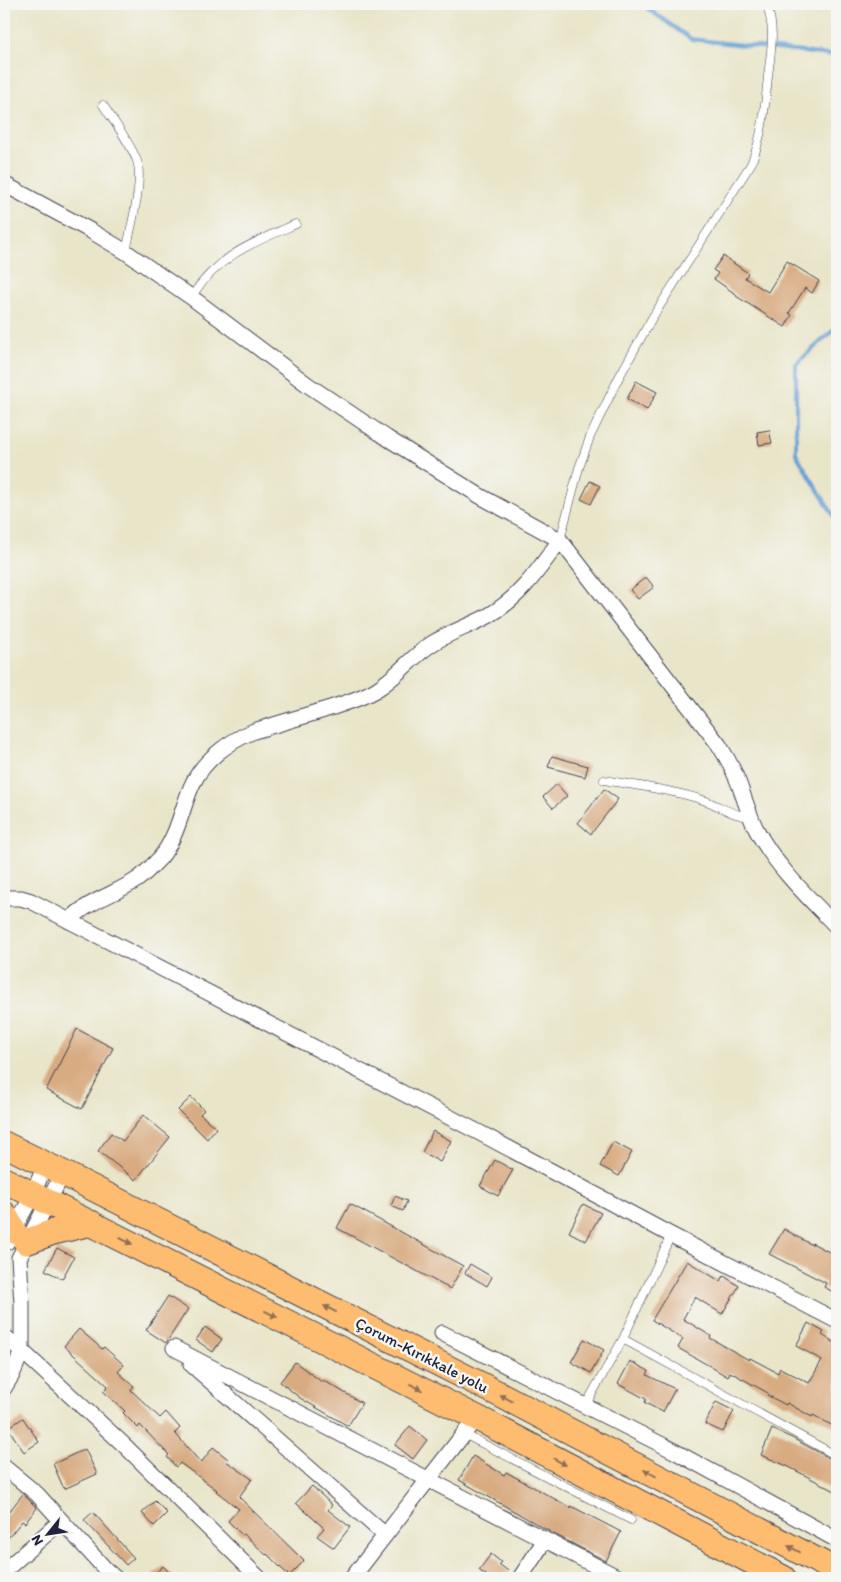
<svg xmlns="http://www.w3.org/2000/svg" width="841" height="1582" font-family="Itim,sans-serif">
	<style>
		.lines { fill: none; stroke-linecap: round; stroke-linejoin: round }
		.stream { stroke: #66a0d5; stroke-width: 4 }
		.building { fill: #d8ab81 }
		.service-casing { stroke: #403f50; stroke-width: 9 }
		.minor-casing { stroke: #403f50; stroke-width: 17 }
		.trunk-casing { stroke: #403f50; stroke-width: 27 }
		.service { stroke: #fff; stroke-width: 8 }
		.minor { stroke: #fff; stroke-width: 15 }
		.trunk { stroke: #febc70; stroke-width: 25 }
		.oneway { fill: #906f56 }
		.labels { text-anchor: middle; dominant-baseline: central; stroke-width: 5; stroke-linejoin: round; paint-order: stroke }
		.street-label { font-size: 16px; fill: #22223b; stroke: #f6f6f2 }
	</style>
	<rect width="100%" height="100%" fill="#f6f6f2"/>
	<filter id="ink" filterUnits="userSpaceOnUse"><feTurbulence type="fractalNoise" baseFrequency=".02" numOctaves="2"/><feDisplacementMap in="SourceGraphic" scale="10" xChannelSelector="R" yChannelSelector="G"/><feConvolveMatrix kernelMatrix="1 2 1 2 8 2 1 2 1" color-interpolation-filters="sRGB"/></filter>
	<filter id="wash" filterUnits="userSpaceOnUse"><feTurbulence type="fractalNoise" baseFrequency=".0096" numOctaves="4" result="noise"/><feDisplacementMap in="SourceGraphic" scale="20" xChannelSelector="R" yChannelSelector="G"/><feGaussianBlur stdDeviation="1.12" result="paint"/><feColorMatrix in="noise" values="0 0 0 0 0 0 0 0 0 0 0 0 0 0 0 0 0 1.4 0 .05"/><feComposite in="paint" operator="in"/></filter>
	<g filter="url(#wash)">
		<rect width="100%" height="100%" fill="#e9e5c9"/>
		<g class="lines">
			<path class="stream" d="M641,4l50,35 146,17
				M837,327l-41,37v90l41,67"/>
		</g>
		<g id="blocks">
			<path class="building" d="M723,256l25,17 -3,5 23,14 19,-31 32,20 -7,12 -7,-5 -16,25 3,2 -7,12 -49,-31 1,-1 -23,-16 4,-6 -5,-3z
				M636,381l21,11 -10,18 -20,-11z
				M769,430l3,13 -13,2 -2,-13z
				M590,481l10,5 -9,18 -10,-5z
				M646,577l8,10 -16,12 -8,-9z
				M552,756l36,10 -3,11 -37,-10z
				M557,784l10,12 -14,12 -10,-11z
				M604,789l14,10 -27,35 -13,-11z
				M77,1029l36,19 -31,61 -36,-19z
				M191,1097l13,13 -4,4 16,14 -9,11 -29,-29z
				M143,1115l27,22 -34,43 -38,-29 13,-18 12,8z
				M433,1131l18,10 -11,21 -18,-10z
				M613,1142l19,10 -13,24 -19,-10z
				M495,1160l18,10 -15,26 -18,-10z
				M395,1196l12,5 -4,10 -12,-5z
				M350,1204l113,62 -13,23 -113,-61z
				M583,1204l18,9 -15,28 -17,-9z
				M784,1229l28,16v-2l25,13v38l-13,-7 2,-4 -57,-29z
				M57,1248l17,9 -12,22 -17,-9z
				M687,1261l33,20 4,-5 15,10 -17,28 -27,-17 -12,22 28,17 -1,2 39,22 1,-2 28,15 2,-5 29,15 13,-23 -26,-14 12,-23 16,9 -2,3 15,9v84l-24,-13 -1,2 -25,-14 -1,2 -19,-10 1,-2 -38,-21 -2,5 -20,-12 -30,-17 5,-9 -31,-19z
				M470,1264l22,13 -5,9 -22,-13z
				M168,1296l20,13 -22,34 -20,-13z
				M205,1327l17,12 -9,13 -17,-12z
				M79,1329l23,20 2,-2 20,18 -6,7 16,14 -3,4 29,28 6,-6 14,16 -5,5 26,30 12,-16 15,12 -2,2 26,18 -13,18 65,64 -15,15 -22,-22 -1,1 -22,-21 -2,1 -14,-14 11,-12 -23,-18 1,-1 -37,-27 -4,4 -9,-10 2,-2 -29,-30 -2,3 -15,-15 2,-2 -22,-20 5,-5 -44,-40z
				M584,1339l20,11 -13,23 -20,-11z
				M630,1361l19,10 -2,4 28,14 -12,23 -18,-9 1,-4 -28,-15z
				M295,1362l27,20 1,-2 39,23 -14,23 -48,-28 -20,-16z
				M716,1402l18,9 -11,21 -18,-8z
				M23,1418l16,24 -15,10 -16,-24z
				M410,1426l17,14 -14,19 -18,-14z
				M772,1429l20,9 45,24v30l-50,-26 -26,-11z
				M85,1449l12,25 -33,15 -11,-25z
				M473,1456l31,19 2,-3 65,36v-2l50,26 -15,29 -50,-26 -97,-55z
				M312,1486l20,19 -4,5 22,17 -16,21 -17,-12 7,-8 -28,-25z
				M23,1494l14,14 -12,15 -3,-2 -18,22v-25z
				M155,1501l12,12 -13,13 -12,-13z
				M93,1512l41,46 -8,7 -42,-45z
				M491,1554l10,8 -2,2 9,7 -6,7h-12l-11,-8z
				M163,1566l12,12h-25z"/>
		</g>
	</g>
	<g filter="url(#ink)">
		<use href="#blocks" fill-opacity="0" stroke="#403f50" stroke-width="1"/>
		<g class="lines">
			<defs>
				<path id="service" d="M103,105c11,17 27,37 34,56 7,19 -7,69 -11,91
					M191,297c28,-42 61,-54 105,-73
					M560,540l19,-72 11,-31 28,-58 34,-61 99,-154c12,-29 14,-57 17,-88 3,-25 8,-48 -2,-72
					M604,780c34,6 70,10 102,21 12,4 31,17 43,15
					M623,1339l214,117
					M585,1406l38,-67 48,-104
					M464,1434l167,86"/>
				<path id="minor" d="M4,184l87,47 35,21 65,45 117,88 79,53 93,58 80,44 159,205c7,11 13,22 18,34 7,17 11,34 19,50 20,38 52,68 81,98
					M4,898h17l10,3 449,232 191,102 166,86
					M69,921c18,-20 47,-27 69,-42 8,-6 15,-14 22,-21 18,-22 21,-48 32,-73 12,-26 38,-44 62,-54 24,-7 47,-14 70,-21 18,-6 37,-11 53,-21 21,-13 35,-33 56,-46 17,-11 37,-17 55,-27 32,-18 51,-47 72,-76
					M7,1242l26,-48 12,-29
					M442,1333l232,118 163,89
					M4,1336l18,15 101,93 136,134
					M174,1348l445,230
					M191,1364l194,171
					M4,1388l8,-13 10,-24v-48l-3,-45 44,-85
					M4,1467l33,27 70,77 8,7
					M4,1571l57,-50
					M352,1578l124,-160
					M520,1578l25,-38"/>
				<path id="trunk" d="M4,1144l59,29 436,221 338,177
					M4,1180l483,243 296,155
					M4,1214l10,17
					M26,1242l27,-10 38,-9"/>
			</defs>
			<use href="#service" class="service-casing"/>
			<use href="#minor" class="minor-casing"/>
			<use href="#trunk" class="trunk-casing"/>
			<use href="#service" class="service"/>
			<use href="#minor" class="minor"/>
			<use href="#trunk" class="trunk"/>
		</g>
		<defs><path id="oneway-solid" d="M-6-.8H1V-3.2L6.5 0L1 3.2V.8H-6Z" transform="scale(1.25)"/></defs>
		<g class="oneway">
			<use href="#oneway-solid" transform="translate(126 1241) rotate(27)"/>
			<use href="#oneway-solid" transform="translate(330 1309) rotate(-153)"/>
			<use href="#oneway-solid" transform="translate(271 1314) rotate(27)"/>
			<use href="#oneway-solid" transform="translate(416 1387) rotate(27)"/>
			<use href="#oneway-solid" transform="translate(506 1398) rotate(-152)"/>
			<use href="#oneway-solid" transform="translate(560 1462) rotate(28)"/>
			<use href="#oneway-solid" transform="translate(650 1473) rotate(-152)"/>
			<use href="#oneway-solid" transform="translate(794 1549) rotate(-152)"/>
		</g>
	</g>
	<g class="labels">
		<g class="street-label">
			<text transform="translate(422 1355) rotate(27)">Çorum-Kırıkkale yolu</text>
		</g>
	</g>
	<rect width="841" height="1582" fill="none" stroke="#f6f6f2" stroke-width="20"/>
	<g transform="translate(48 1534) rotate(240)" stroke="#f6f6f2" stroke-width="4" paint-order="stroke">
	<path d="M0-4L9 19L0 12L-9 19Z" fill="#22223b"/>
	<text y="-8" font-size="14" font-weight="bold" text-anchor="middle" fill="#22223b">N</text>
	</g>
</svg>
